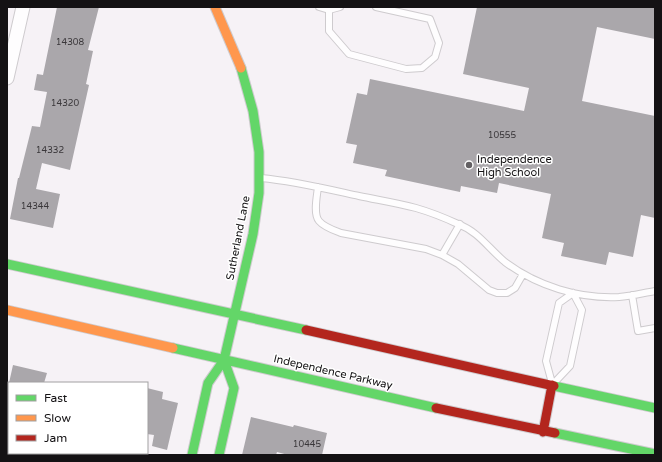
<svg xmlns="http://www.w3.org/2000/svg" width="662" height="462" font-family="'Varela Round',sans-serif">
	<style>
		.building { fill: #aaa7ab }
		.lines { fill: none; stroke-linecap: round; stroke-linejoin: round }
		.lane-casing { stroke: #cecbce; stroke-width: 8 }
		.street-casing { stroke: #cecbce; stroke-width: 15 }
		.fast-casing { stroke: #cecbce; stroke-width: 11 }
		.slow-casing { stroke: #cecbce; stroke-width: 11 }
		.jam-casing { stroke: #cecbce; stroke-width: 11 }
		.lane { stroke: #fefdfe; stroke-width: 6 }
		.street { stroke: #fefdfe; stroke-width: 13 }
		.fast { stroke: #63d668; stroke-width: 9 }
		.slow { stroke: #ff974d; stroke-width: 9 }
		.jam { stroke: #b3261e; stroke-width: 9 }
		.poi-dot { fill: #636063; stroke: #fff; stroke-width: 1.5 }
		.labels { text-anchor: middle; dominant-baseline: central; stroke-width: 3; stroke-linejoin: round; paint-order: stroke }
		.number-label { font-size: 9px; fill: #3a373a }
		.poi-label { font-size: 11px; fill: #141214; stroke: #fff; text-anchor: start }
		.street-label { font-size: 11px; fill: #141214; stroke: #fff }
	</style>
	<rect width="100%" height="100%" fill="#f6f2f6"/>
	<path class="building" d="M57,7h42l-11,43 5,1 -7,33 3,1 -19,85 -28,-7 -6,26 24,5 -7,34 -43,-9 8,-41h1l13,-52 8,1 7,-35 -13,-2 3,-16 6,1z
		M477,7h178v32l-58,-12 -15,74 73,15v102l-14,-3 -8,42 -24,-5 -3,13 -45,-9 3,-13 -22,-5 9,-44 -52,-11 -2,10 -36,-7 -1,6 -75,-16 2,-6 -34,-7 4,-18 -11,-2 11,-50 10,2 3,-16 154,32 5,-23 -66,-14z
		M13,365l34,8 -3,10h-35z
		M147,388l16,4 -1,7 16,4 -11,47 -15,-4 2,-11 -7,-1z
		M251,417l42,10 1,-2 33,8 -5,22h-34l-11,-3 -1,3h-34z"/>
	<g class="lines">
		<defs>
			<path id="lane" d="M319,7l10,3 11,-3
				M329,10v21l20,23 57,15 16,-1 13,-11 4,-14 -9,-24 -54,-12
				M261,178c33,3 66,11 98,18 19,4 38,7 57,12 14,4 29,10 42,16 21,8 30,24 47,38 32,24 74,37 114,35 12,-1 24,-4 36,-6
				M318,187c-1,9 -5,27 1,34 5,6 14,9 22,12l85,16 16,6 16,9 31,26 8,3h10l8,-5 8,-14
				M442,255l18,-31
				M632,295l6,36 17,-3
				M552,383l-6,-22 13,-58 14,-10
				M554,383l16,-17 12,-56 -9,-17"/>
			<path id="street" d="M7,78l16,-71
				M7,443h2
				M52,453l9,2"/>
			<path id="fast" d="M7,264l299,66
				M173,348l263,60
				M554,386l101,22
				M555,433l100,21
				M192,455l16,-72 16,-23 29,-126 6,-41v-41l-6,-41 -12,-43
				M219,455l15,-67 -10,-28"/>
			<path id="slow" d="M215,7l26,61
				M7,310l166,38"/>
			<path id="jam" d="M306,330l248,56
				M436,408l119,25
				M543,432l9,-47"/>
		</defs>
		<use href="#lane" class="lane-casing"/>
		<use href="#street" class="street-casing"/>
		<use href="#fast" class="fast-casing"/>
		<use href="#slow" class="slow-casing"/>
		<use href="#jam" class="jam-casing"/>
		<use href="#lane" class="lane"/>
		<use href="#street" class="street"/>
		<use href="#fast" class="fast"/>
		<use href="#slow" class="slow"/>
		<use href="#jam" class="jam"/>
	</g>
	<circle class="poi-dot" cx="469" cy="165" r="4"/>
	<g class="labels">
		<g class="number-label">
			<text x="70" y="42">14308</text>
			<text x="65" y="103">14320</text>
			<text x="502" y="135">10555</text>
			<text x="50" y="150">14332</text>
			<text x="35" y="206">14344</text>
			<text x="307" y="444">10445</text>
		</g>
		<g class="poi-label">
			<text x="477" y="159">Independence<tspan x="477" dy="13">High School</tspan></text>
		</g>
		<g class="street-label">
			<text transform="translate(238 238) rotate(-79)">Sutherland Lane</text>
			<text transform="translate(333 372) rotate(13)">Independence Parkway</text>
		</g>
	</g>
	<rect width="662" height="462" fill="none" stroke="#141214" stroke-width="16"/>
	<rect x="8" y="382" width="140" height="72" fill="#ffffff" stroke="#a1a0a1"/>
	<rect x="16" y="395" width="20" height="6" fill="#63d668" stroke="#a1a0a1"/>
	<text x="44" y="402" font-size="12" fill="#141214">Fast</text>
	<rect x="16" y="415" width="20" height="6" fill="#ff974d" stroke="#a1a0a1"/>
	<text x="44" y="422" font-size="12" fill="#141214">Slow</text>
	<rect x="16" y="435" width="20" height="6" fill="#b3261e" stroke="#a1a0a1"/>
	<text x="44" y="442" font-size="12" fill="#141214">Jam</text>
</svg>
